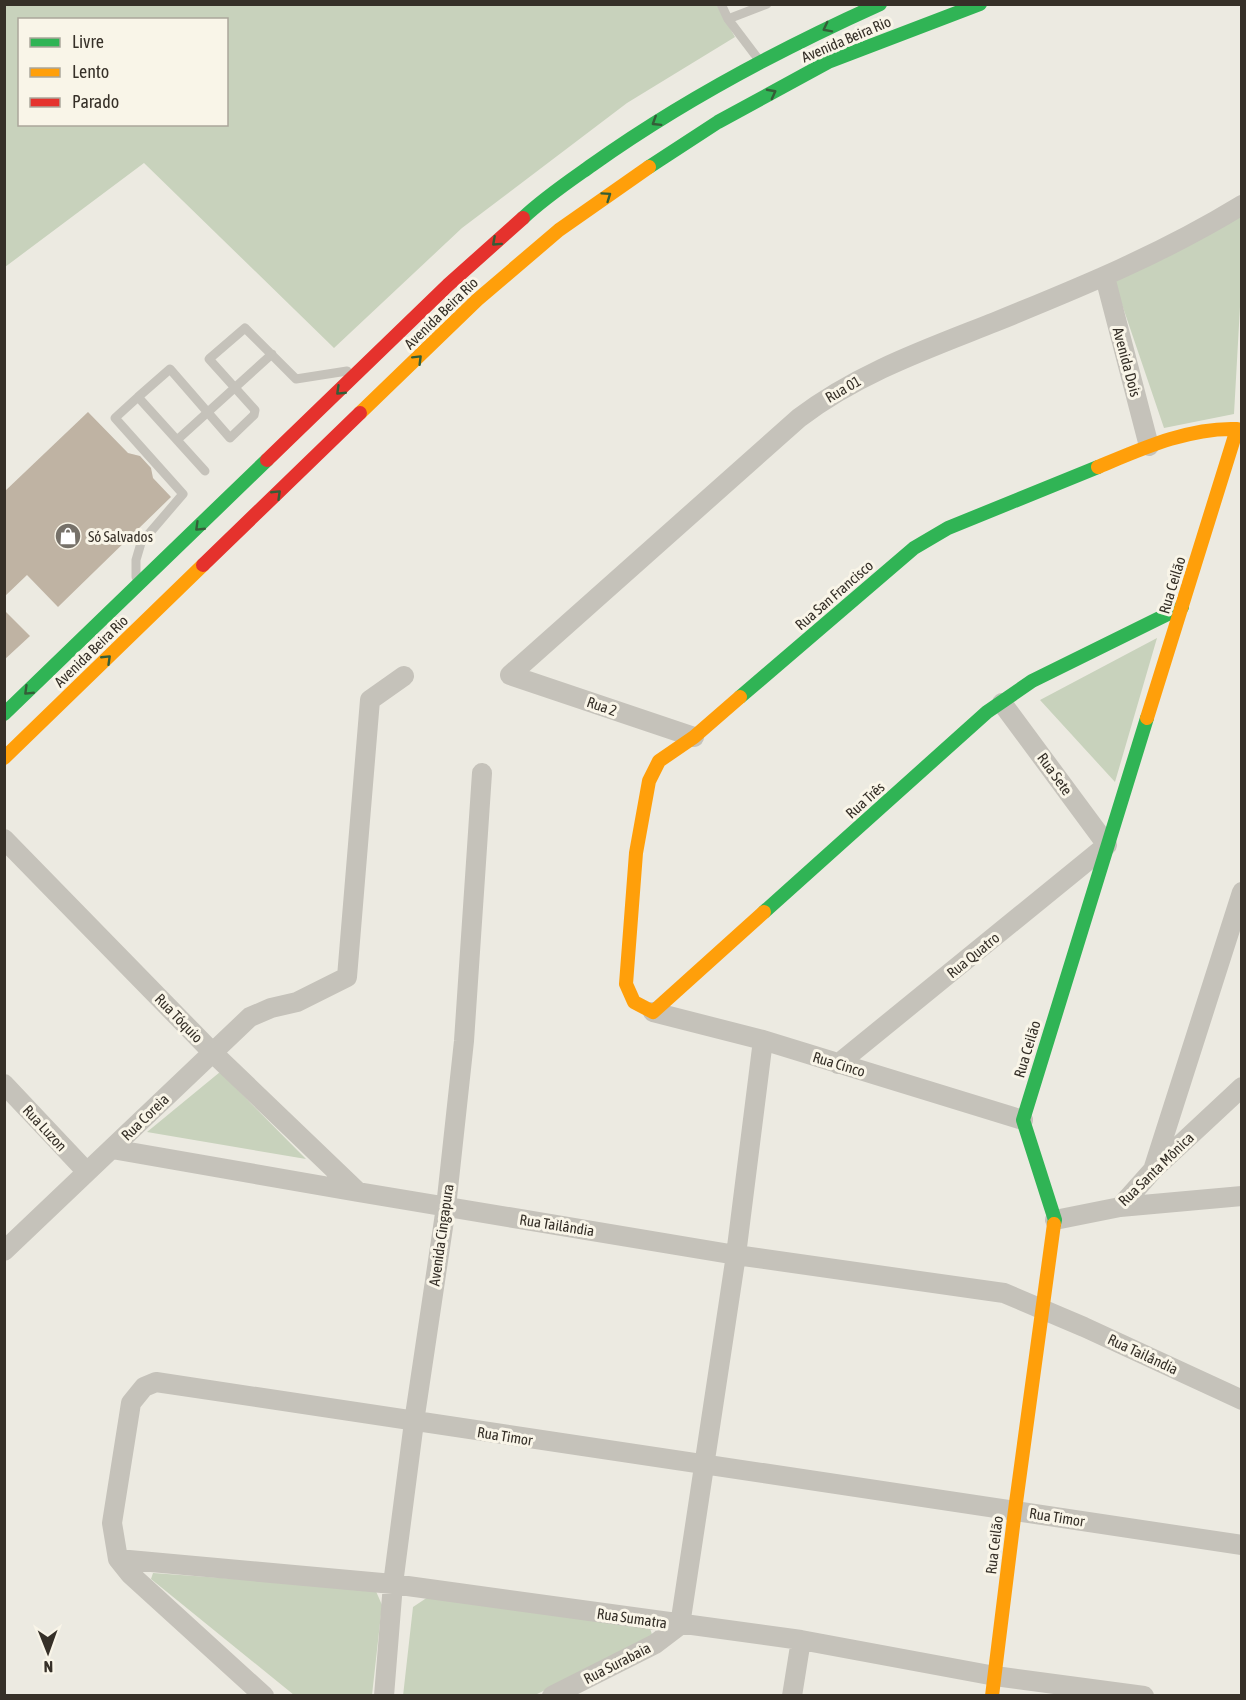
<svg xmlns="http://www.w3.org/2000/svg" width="1246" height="1700" font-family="'Asap Condensed',sans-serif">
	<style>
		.green { fill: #c8d2bc; fill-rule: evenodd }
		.building { fill: #bfb3a3 }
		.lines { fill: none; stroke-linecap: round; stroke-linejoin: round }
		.lane { stroke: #c5c2ba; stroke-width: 9 }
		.street { stroke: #c5c2ba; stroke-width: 20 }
		.fast { stroke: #30b455; stroke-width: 14 }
		.slow { stroke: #ff9f0a; stroke-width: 14 }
		.jam { stroke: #e5322d; stroke-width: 14 }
		.oneway { stroke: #345e38 }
		.labels { text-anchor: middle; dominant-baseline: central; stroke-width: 6; stroke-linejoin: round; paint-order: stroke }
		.street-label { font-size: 15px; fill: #363028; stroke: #f9f5e8 }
		.poi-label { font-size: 15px; fill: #363028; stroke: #f9f5e8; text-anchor: start }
	</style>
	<rect width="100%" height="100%" fill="#eceae1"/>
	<path class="green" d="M716,4l19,33 -108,66 -165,125 -128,120 -190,-185 -139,104v-262zM20,20h206v104h-206z
		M1241,209v80l-7,125 -70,14 -50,-147z
		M1157,638l-42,144 -75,-82z
		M220,1072l86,87 -159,-27z
		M153,1573l222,16 7,16 -10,90h-78l-143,-116z
		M428,1597l222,31 3,10 -118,57 -132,1 10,-89z"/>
	<path class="building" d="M88,412l40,41 12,3 11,12 2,10 18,19 -113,110 -31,-32 -23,22v-105z
		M4,610l26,26 -26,24z"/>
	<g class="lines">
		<path class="lane" d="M721,4l7,15 31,41
			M728,19l39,-15
			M138,397l32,-28 60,69 24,-23 1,-5 -46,-51 36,-31 51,51 51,-8
			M177,440l95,-86
			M136,577v-17l5,-17 42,-49 -68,-76 23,-21 67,74"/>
		<path class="street" d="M1105,277l44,169
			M694,737l-184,-62 289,-257c59,-45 128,-69 196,-96 86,-35 167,-68 247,-117
			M4,839l209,214 145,139
			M653,1012l110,28 260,80
			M838,1064l269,-219 -105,-142
			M4,1084l82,87
			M112,1149l246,43 378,63 268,38 80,34 158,73
			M1153,1170l89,-278
			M1120,1207l33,-37 89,-83
			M1055,1220l65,-13 122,-11
			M4,1251l246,-234 21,-9 26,-6 50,-25 23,-277 34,-24
			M118,1559l275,25 408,56 194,36 149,20
			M264,1696l-134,-122 -12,-15 -6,-36 19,-120 13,-16 12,-5 1086,163
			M384,1696l9,-112 21,-162 32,-215 18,-166 18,-268
			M552,1696l103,-52 25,-19 56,-370 27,-215
			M792,1696l9,-56"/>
		<path class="fast" d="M649,167l69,-45 110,-60 152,-58
			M523,218c21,-20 45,-36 69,-53 90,-64 188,-116 288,-161
			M740,697l174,-149 34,-20 150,-61
			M4,714l263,-254
			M764,912l223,-200 45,-31 150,-74
			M1054,1224l1,-4 -32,-100 124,-402"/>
		<path class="slow" d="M360,413l117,-113 82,-70 90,-63
			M1098,467c43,-18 91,-40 139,-38l-90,289
			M740,697l-46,40 -35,24 -10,20 -13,72 -10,131 8,18 19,10 111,-100
			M4,758l199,-193
			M992,1696l23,-186 39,-286"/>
		<path class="jam" d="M267,460l181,-175 75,-67
			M203,565l157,-152"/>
	</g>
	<defs><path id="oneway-chevron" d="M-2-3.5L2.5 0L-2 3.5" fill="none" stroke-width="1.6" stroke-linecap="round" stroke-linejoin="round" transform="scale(1.5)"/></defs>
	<g class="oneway">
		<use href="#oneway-chevron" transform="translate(827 28) rotate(153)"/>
		<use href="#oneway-chevron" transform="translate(772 93) rotate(-28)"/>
		<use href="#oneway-chevron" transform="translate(656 122) rotate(148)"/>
		<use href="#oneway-chevron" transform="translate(607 196) rotate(-35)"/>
		<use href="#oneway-chevron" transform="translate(496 242) rotate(138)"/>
		<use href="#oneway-chevron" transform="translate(418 359) rotate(-45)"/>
		<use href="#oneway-chevron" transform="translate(340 391) rotate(136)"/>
		<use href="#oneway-chevron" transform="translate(277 494) rotate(-44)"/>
		<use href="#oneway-chevron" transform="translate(199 527) rotate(136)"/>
		<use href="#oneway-chevron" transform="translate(107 659) rotate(-44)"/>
		<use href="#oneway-chevron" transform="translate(28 691) rotate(136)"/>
	</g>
	<defs>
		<symbol id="shop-disc" viewBox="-11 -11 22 22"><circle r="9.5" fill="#767169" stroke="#f9f5e8"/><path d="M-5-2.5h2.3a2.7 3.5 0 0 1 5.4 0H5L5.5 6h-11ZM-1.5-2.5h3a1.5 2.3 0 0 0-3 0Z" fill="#fff"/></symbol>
	</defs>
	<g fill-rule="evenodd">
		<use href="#shop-disc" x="53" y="521" width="30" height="30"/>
	</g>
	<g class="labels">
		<g class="street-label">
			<text transform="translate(846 39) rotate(-23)">Avenida Beira Rio</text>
			<text transform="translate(441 313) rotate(-44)">Avenida Beira Rio</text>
			<text transform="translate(1127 362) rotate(75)">Avenida Dois</text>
			<text transform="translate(843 389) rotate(-30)">Rua 01</text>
			<text transform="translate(1172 585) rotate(-73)">Rua Ceilão</text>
			<text transform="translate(834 595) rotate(-41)">Rua San Francisco</text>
			<text transform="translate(91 651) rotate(-44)">Avenida Beira Rio</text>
			<text transform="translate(602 706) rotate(19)">Rua 2</text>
			<text transform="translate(1055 774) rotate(54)">Rua Sete</text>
			<text transform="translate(865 800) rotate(-42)">Rua Três</text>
			<text transform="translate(973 955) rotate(-39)">Rua Quatro</text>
			<text transform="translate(179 1018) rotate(46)">Rua Tóquio</text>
			<text transform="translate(1027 1049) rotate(-73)">Rua Ceilão</text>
			<text transform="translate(839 1064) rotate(17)">Rua Cinco</text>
			<text transform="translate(145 1117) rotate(-44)">Rua Coreia</text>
			<text transform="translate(45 1128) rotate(47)">Rua Luzon</text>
			<text transform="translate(1156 1169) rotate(-44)">Rua Santa Mônica</text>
			<text transform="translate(557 1225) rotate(9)">Rua Tailândia</text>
			<text transform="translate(441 1235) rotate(-82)">Avenida Cingapura</text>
			<text transform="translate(1143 1354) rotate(25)">Rua Tailândia</text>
			<text transform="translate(505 1436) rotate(9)">Rua Timor</text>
			<text transform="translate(1057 1517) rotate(9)">Rua Timor</text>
			<text transform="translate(994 1545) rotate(-83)">Rua Ceilão</text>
			<text transform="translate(632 1618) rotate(8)">Rua Sumatra</text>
			<text transform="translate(617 1663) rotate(-27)">Rua Surabaia</text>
		</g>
		<g class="poi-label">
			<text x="88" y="536">Só Salvados</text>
		</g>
	</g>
	<rect width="1246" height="1700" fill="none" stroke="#363028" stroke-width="12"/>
	<rect x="18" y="18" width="210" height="108" fill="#f9f5e8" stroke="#aba69b" stroke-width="1.5"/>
	<rect x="30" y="38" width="30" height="9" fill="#30b455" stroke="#aba69b" stroke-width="1.5"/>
	<text x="72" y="48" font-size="18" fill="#363028">Livre</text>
	<rect x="30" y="68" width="30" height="9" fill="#ff9f0a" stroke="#aba69b" stroke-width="1.5"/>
	<text x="72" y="78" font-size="18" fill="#363028">Lento</text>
	<rect x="30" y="98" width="30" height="9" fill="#e5322d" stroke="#aba69b" stroke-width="1.5"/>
	<text x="72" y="108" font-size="18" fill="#363028">Parado</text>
	<g transform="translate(48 1652) rotate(179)" stroke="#f9f5e8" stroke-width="4.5" paint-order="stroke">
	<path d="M0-4.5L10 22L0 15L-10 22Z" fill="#363028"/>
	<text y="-9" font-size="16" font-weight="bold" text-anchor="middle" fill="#363028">N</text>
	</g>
</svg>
